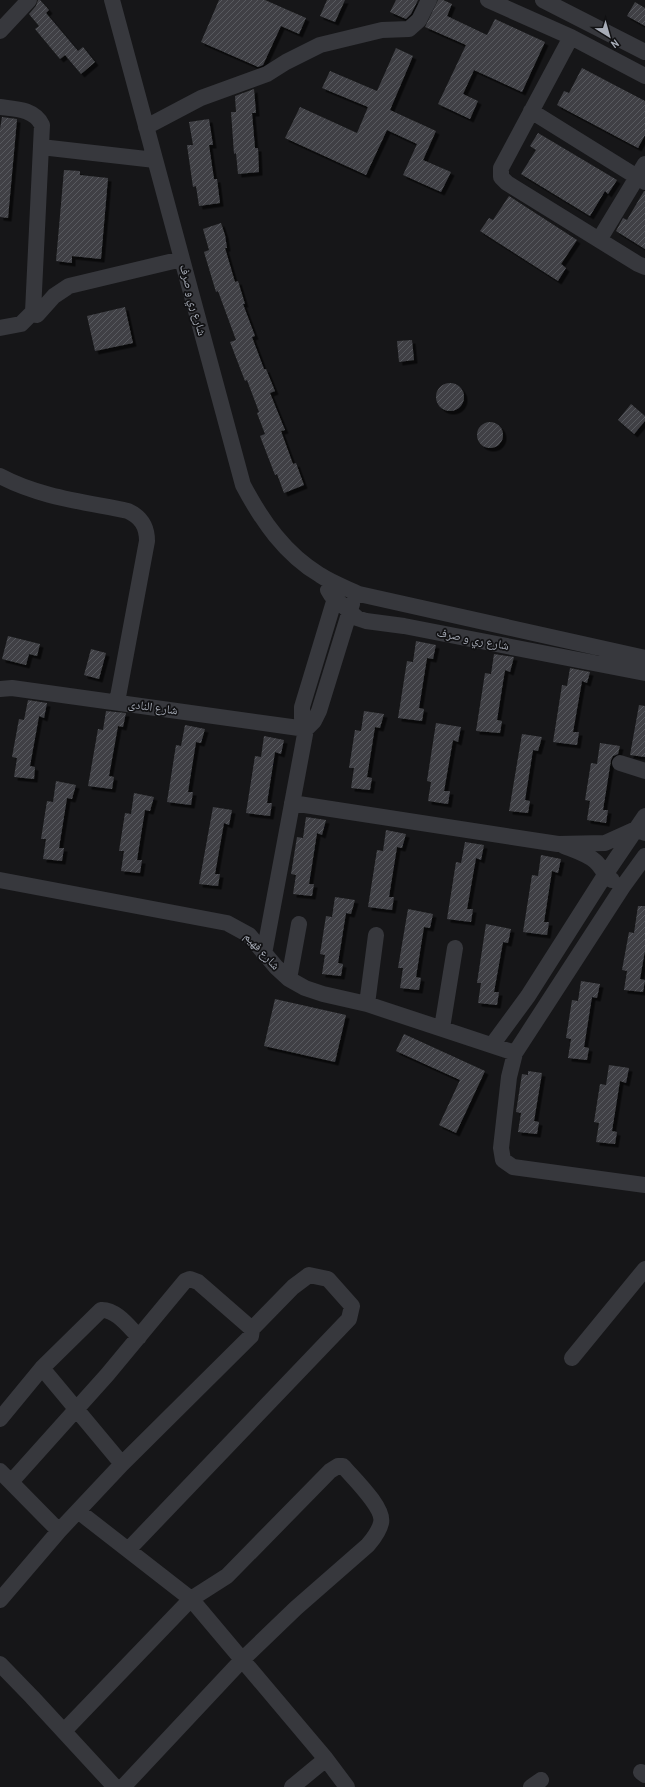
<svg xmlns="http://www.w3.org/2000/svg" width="645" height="1787" font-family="'Archivo Narrow','Noto Naskh Arabic',sans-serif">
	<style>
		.building { fill: url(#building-hatch); filter: url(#shadow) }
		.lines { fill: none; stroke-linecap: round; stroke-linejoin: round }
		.minor { stroke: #37383d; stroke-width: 16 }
		.labels { text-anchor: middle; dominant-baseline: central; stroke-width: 3.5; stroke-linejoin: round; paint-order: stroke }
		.street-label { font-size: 12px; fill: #a8adb8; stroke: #111113 }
	</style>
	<defs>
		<pattern id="building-hatch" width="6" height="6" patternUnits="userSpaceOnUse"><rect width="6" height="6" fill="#404145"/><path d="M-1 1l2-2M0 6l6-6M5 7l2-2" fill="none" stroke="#595a5e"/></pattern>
		<filter id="shadow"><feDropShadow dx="3.5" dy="3.5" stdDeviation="0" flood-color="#0009"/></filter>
	</defs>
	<rect width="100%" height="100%" fill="#161618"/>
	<path class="building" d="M38,0h2l9,10 -3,3 32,38 5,-4 12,15 -14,12 -16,-19 -5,4 -25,-30 4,-3 -10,-12 7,-8z
		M219,0h46l41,18 -7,16 -18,-8 -18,39 -5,2 -57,-25z
		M327,0h18l-10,22 -15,-6z
		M396,0h22l-7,14 -5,5 -16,-7z
		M438,0h5l9,4 -5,12 40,19 8,-16 50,23 -23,50 -48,-22 -11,24 15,7 -8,18 -32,-15 28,-59 -41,-18z
		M635,2l10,6v18l-18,-10z
		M396,48l17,8 -23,54 46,21 -13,29 28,12 -10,20 -38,-17 14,-31 -30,-14 -21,45 -81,-37 15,-31 57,26 11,-26 -46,-19 8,-17 47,20z
		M582,68l63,33v34l-7,13 -81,-43 7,-14 5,2z
		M254,89l2,24h-4l3,35h3l1,24 -21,2 -2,-21 -2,1 -3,-42h5l-1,-16z
		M2,117l15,2 -9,99 -8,-1v-88z
		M209,119l4,26h-4l5,34h3l3,24 -21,3 -3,-20 -3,1 -6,-42h6l-4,-23z
		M538,133l79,47 -9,14 -3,-3 -15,25 -69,-42 15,-24 -6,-4z
		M64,170l16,1v4l28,3 -7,81 -29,-3v7l-16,-2z
		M644,191h1v58l-29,-18 7,-13 4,2z
		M509,196l68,44 -16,24 5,4 -8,13 -78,-50 9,-13 4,2z
		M221,223l4,12 2,13h-2l10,34 3,-1 7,23h-2l12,32 -3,1 12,32h2l9,22 -5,2 15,37 -4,1 12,33 3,-1 8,22 -20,8 -7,-19 -2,1 -15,-39 5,-2 -8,-21 2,-1 -12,-32 -2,1 -15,-39 6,-2 -18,-49 -2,1 -12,-40 5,-2 -6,-21z
		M125,307l8,36 -38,8 -8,-35z
		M412,340l2,20 -15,2 -2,-21z
		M436 397a14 14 0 1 1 28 0a14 14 0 1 1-28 0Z
		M631,404l14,12v5l-11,13 -16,-14z
		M477 435a13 13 0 1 1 26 0a13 13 0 1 1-26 0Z
		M8,636l32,8 -3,12 -8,-2 -3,11 -24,-6z
		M416,641l20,4 -3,14 -6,-1 -8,50 5,1 -2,12 -24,-3 9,-57 6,1z
		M91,649l15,4 -7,26 -15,-4z
		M494,654l20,3 -4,15 -5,-2 -8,50 5,1 -2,12 -24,-2 9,-58 6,1z
		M570,668l20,4 -3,11 -5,-2 -9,51h6l-2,13 -24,-3 9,-57 5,1z
		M28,700l19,3 -3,15 -5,-2 -9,50 5,1 -1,12 -20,-2 3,-19 -5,-1 7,-38 5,1z
		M639,705l6,1v51l-15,-2z
		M106,711l20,2 -3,14 -5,-1 -9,50 5,1 -2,12 -24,-3 10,-57 5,1z
		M364,711l20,3 -4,14 -5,-1 -8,50 5,1 -2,12 -19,-2 3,-20h-5l6,-38 6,1z
		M436,723l25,4 -3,15 -5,-2 -9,51h6l-2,13 -20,-3 3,-19 -4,-1z
		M185,725l20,4 -4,14 -5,-1 -8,50h5l-2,13 -24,-3 9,-57 5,1z
		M522,734l20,3 -4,14 -5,-1 -8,50 5,1 -2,12 -19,-2z
		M264,736l20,4 -3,14 -6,-2 -8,51h5l-2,13 -24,-3 9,-57 6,1z
		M600,743l20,3 -2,8 -5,2 -2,4 -8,50h5l-2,13 -19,-3 3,-19 -5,-1 6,-37 6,1z
		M56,781l20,4 -4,14 -5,-1 -8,50h5l-2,13 -19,-2 3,-20h-5l6,-38 6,1z
		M134,793l20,4 -4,14 -5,-1 -8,50h5l-2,13 -19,-2 3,-20h-5l6,-38 6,1z
		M213,807l19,3 -3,15 -5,-2 -9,51h5l-2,12 -19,-2z
		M306,817l20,3 -4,15 -5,-2 -8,51h5l-2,12 -19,-2 3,-19 -5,-1 6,-37 6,1z
		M386,830l20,4 -4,14 -5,-1 -8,50h5l-2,13 -24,-3 9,-57 6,1z
		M465,842l19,3 -3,15 -5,-2 -9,51h6l-2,13 -24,-3 9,-57 5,1z
		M541,855l20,4 -3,14 -6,-2 -8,51h5l-2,13 -24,-3 9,-57 6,1z
		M335,897l20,3 -4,14 -5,-1 -8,50 5,1 -2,12 -19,-2 3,-19 -5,-1 6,-38 6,1z
		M638,906h7v44l-5,29 5,1 -2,12 -19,-2 3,-19 -5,-1 7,-38 5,1z
		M408,909l25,5 -3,14 -6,-1 -8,50 5,1 -2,12 -19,-2 3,-20h-5z
		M486,924l25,5 -3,14 -5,-1 -9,50h5l-2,13 -19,-2 3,-20h-4z
		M581,981l19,3 -3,14 -5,-1 -8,50 5,1 -2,12 -19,-2 3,-19 -5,-1 6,-38 6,1z
		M275,999l71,16 -11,47 -71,-16z
		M404,1034l81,37 -29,62 -17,-8 21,-45 -64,-29z
		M609,1065l20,3 -3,15 -6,-2 -8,50 5,1 -2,12 -19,-2 3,-19 -5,-1 6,-38 6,1z
		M528,1071l14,2 -8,48 5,1 -2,12 -19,-2 3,-19 -5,-1 6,-38 6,1z"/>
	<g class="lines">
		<path class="minor" d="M112,0l131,485c19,36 42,69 77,90 12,8 26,13 39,19l286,64
			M488,0l83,37 74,39
			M543,0l102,52
			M0,31l29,-31
			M571,37l-70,131v9l6,6 131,81 7,3
			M0,107c16,2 34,2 42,18l-9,187
			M531,111l114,71
			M146,127l55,-29 66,-24 19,-12 34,-17 62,-15 27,-1 10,-9 10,-20
			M41,147l114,13
			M599,240l46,-76
			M0,328l21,-4 12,-12 4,3 17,-19 15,-10 113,-27
			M0,476c39,21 85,26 128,35 13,6 19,15 19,30l-30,161
			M328,590l3,5 26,23 9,3 38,5 241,47
			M0,689l12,-1 294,41
			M306,729l8,-8 5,-10 33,-107
			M620,763l25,8
			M292,803l266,41 47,-1 31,-14 9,4
			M564,846c10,4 23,8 31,15 7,6 9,14 17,19
			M645,856l-21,29 -109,168 -6,24 -8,71 2,12 10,7 132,18
			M0,880l227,43 22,12 27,32 13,12 16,9 18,6 44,10 148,49
			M264,954l42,-225 -4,-11v-11l37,-122
			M289,979l10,-55
			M367,1004l9,-69
			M442,1028l13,-80
			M492,1045l36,-49 77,-121 40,-59
			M572,1358l73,-89
			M42,1368l80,96
			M0,1419l42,-51 59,-58c15,-1 28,17 38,27
			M0,1471l59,60
			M78,1511l113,88 135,160 21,28
			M128,1550l221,-231 3,-13 -24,-27 -19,-4 -16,12 -41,42
			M0,1600l59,-69 63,-67 129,-128 1,-7 -54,-47 -8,-3 -5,2 -78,94 -96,107
			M0,1664l32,33 83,90
			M64,1731l127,-132 36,-23 103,-105 8,-5h5c10,12 42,42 38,57 -2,9 -8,16 -13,22l-72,63 -54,52 -119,127
			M641,1772l4,3
			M292,1787l34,-28
			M531,1787l10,-7"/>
	</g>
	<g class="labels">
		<g class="street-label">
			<text transform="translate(193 300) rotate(75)">شارع ري و صرف</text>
			<text transform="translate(473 639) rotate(11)">شارع ري و صرف</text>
			<text transform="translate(153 707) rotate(8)">شارع النادى</text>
			<text transform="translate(262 951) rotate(47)">شارع فهيم</text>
		</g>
	</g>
	<g transform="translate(609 36) rotate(143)" stroke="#111113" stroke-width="3" paint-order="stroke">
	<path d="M0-3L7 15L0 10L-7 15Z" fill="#a8adb8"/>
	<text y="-6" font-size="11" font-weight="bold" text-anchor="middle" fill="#a8adb8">N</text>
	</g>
</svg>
